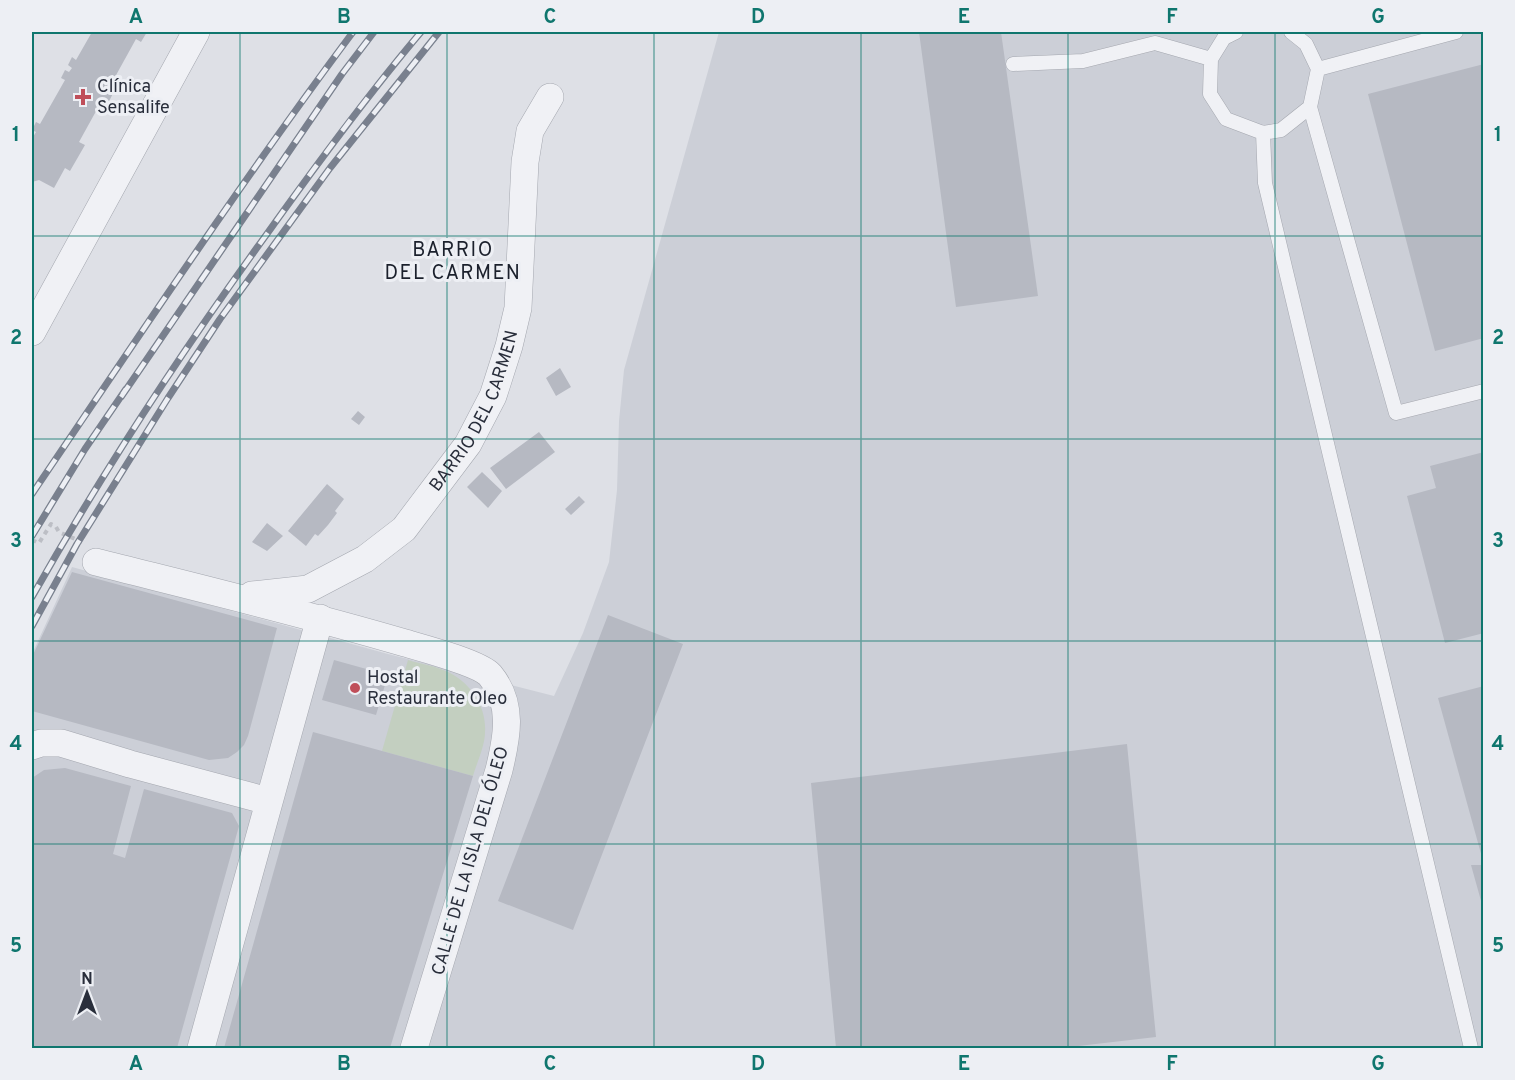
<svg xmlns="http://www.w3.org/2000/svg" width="1515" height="1080" font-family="Overpass,sans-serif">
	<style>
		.built { fill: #cccfd7 }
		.green { fill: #c3cfc0 }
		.building { fill: #b6b9c2 }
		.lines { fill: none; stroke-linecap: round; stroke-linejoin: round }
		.service-casing { stroke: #a4a7af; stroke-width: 15 }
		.minor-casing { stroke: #a4a7af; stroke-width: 28 }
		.path { stroke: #bcbec5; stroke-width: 4; stroke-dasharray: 4.5 4.5; stroke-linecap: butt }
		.service { stroke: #f0f1f5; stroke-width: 14 }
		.minor { stroke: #f0f1f5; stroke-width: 27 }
		.rail-casing { stroke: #79808e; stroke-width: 7 }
		.rail { stroke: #edeff4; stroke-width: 4.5; stroke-dasharray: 14; stroke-linecap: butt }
		.grid { fill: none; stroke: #0f766e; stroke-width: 1.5; stroke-opacity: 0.55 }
		.poi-dot { fill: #bf4e59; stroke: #edeff4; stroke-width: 2 }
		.labels { text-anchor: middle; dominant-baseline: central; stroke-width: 6; stroke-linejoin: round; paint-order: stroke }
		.poi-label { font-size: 18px; fill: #292e3b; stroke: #edeff4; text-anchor: start }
		.street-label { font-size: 18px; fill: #292e3b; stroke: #edeff4 }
		.neighbourhood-label { font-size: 20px; letter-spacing: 1.5px; fill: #1b202c; stroke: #edeff4 }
		.neatline { fill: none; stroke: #0f766e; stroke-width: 2 }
		.grid-label { font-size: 20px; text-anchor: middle; font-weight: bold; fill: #0f766e }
	</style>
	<rect width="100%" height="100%" fill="#dee0e6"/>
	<path class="built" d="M719,32h764v1016h-1451v-394l40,-87 316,87 166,42 29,-63 26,-71 8,-72 2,-69 5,-51z"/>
	<path class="green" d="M408,660c13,4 28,6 40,12 22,10 39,35 37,60 0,14 -8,30 -12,44l-91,-25z"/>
	<path class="building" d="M92,32h55l-6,10 -5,-3 -21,38 5,3 -14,27 -6,-3 -21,38 6,3 -15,26 -5,-3 -11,20 -15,-8 -7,2v-46l1,1 3,-5 -4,-2 4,-8 4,2 25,-44 -4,-2 4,-8 4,2 3,-4 -4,-3 4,-8 4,3z
		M919,32h82l37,264 -82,11z
		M1484,64v274l-49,13 -67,-257z
		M560,368l11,19 -15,9 -10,-18z
		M358,411l7,6 -6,8 -8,-6z
		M539,432l16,20 -49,37 -16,-21z
		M1484,452v181l-39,10 -38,-147 29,-8 -6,-22z
		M482,472l20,19 -14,17 -21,-21z
		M327,484l17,15 -9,12 2,2 -9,12 -10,11 -3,-2 -9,12 -18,-15z
		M579,496l6,6 -14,13 -6,-6z
		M267,523l16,13 -16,15 -15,-9z
		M72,572l205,56 -29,108 -4,9 -7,7 -9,6 -19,2 -177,-49v-54z
		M608,615l75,29 -110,286 -75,-29z
		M334,660l54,15 -12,40 -54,-15z
		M1484,686v175h-1l-45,-163z
		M313,732l160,44 -83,272h-166z
		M1127,744l29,293 -95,11h-225l-25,-265z
		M65,768l66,18 -18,68 12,4 19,-69 88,24 7,13 -62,222h-145v-270l12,-8z
		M1471,865h13v43h-1z"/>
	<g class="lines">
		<defs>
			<path id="service" d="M1236,32l-12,6 -13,21 -1,35 16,25 37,14 18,-3 29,-23 8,-38 -12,-25 -15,-12
				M1013,64l70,-3 72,-18 56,16
				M1318,69l138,-37
				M1310,107l86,306 88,-22
				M1263,133l2,50 206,865"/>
			<g id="minor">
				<path d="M32,332l164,-300"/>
				<path d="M96,562c103,26 207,51 309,81 17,5 74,20 85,32 24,29 17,62 9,95l-85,278"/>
				<path id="s1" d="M252,595l56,-6 57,-30 39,-30 64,-85 25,-48 16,-50 9,-38 7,-146 5,-31 20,-34"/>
				<path d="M32,746l9,-3h20l69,21 138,37"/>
				<path d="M201,1048l119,-430"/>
			</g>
		</defs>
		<use href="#service" class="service-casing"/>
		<use href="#minor" class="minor-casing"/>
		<path class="path" d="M32,540l7,3 12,-19 5,3 3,5 23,10"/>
		<use href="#service" class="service"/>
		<use href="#minor" class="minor"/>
		<defs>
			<path id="rail" d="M121,397l221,-323 32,-42
				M32,494c105,-155 209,-312 321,-462
				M32,536l53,-87 41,-60
				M32,597c70,-124 148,-243 232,-359 50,-70 101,-140 157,-206
				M32,626l45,-82 91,-146 52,-79 110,-151 109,-136"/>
		</defs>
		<use href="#rail" class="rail-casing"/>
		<use href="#rail" class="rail"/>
	</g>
	<path class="grid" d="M240,32v1016M447,32v1016M654,32v1016M861,32v1016M1068,32v1016M1275,32v1016M32,236h1452M32,439h1452M32,641h1452M32,844h1452"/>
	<g class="poi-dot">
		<path d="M80 88h6v6h6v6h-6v6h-6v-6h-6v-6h6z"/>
		<circle cx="355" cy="688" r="6"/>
	</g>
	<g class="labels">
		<g class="poi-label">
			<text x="97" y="87">Clínica<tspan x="97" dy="21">Sensalife</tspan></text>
			<text x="367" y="678">Hostal<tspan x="367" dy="21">Restaurante Oleo</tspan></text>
		</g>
		<g class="street-label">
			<text stroke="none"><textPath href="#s1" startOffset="309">BARRIO DEL CARMEN</textPath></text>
			<text transform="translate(471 861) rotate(-74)">CALLE DE LA ISLA DEL ÓLEO</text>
		</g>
		<g class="neighbourhood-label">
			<text x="453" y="251">BARRIO<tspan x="453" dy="23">DEL CARMEN</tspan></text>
		</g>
	</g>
	<rect width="1515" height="1080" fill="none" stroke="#edeff4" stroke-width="66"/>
	<g transform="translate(87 993)" stroke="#edeff4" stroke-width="4.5" paint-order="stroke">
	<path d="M0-4.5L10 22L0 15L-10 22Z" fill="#292e3b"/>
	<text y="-9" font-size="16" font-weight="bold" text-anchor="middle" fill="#292e3b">N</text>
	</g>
	<rect x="33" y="33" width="1449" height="1014" class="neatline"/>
	<g class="grid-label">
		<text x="136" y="23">A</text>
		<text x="344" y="23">B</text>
		<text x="550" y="23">C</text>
		<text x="758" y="23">D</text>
		<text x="964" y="23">E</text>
		<text x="1172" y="23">F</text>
		<text x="1378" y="23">G</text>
		<text x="16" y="141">1</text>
		<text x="1498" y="141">1</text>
		<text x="16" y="344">2</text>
		<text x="1498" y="344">2</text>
		<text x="16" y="547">3</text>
		<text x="1498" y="547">3</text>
		<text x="16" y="750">4</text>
		<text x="1498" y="750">4</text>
		<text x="16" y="952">5</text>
		<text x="1498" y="952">5</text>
		<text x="136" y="1070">A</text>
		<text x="344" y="1070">B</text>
		<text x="550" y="1070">C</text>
		<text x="758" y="1070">D</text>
		<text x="964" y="1070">E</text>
		<text x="1172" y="1070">F</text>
		<text x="1378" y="1070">G</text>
	</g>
</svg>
